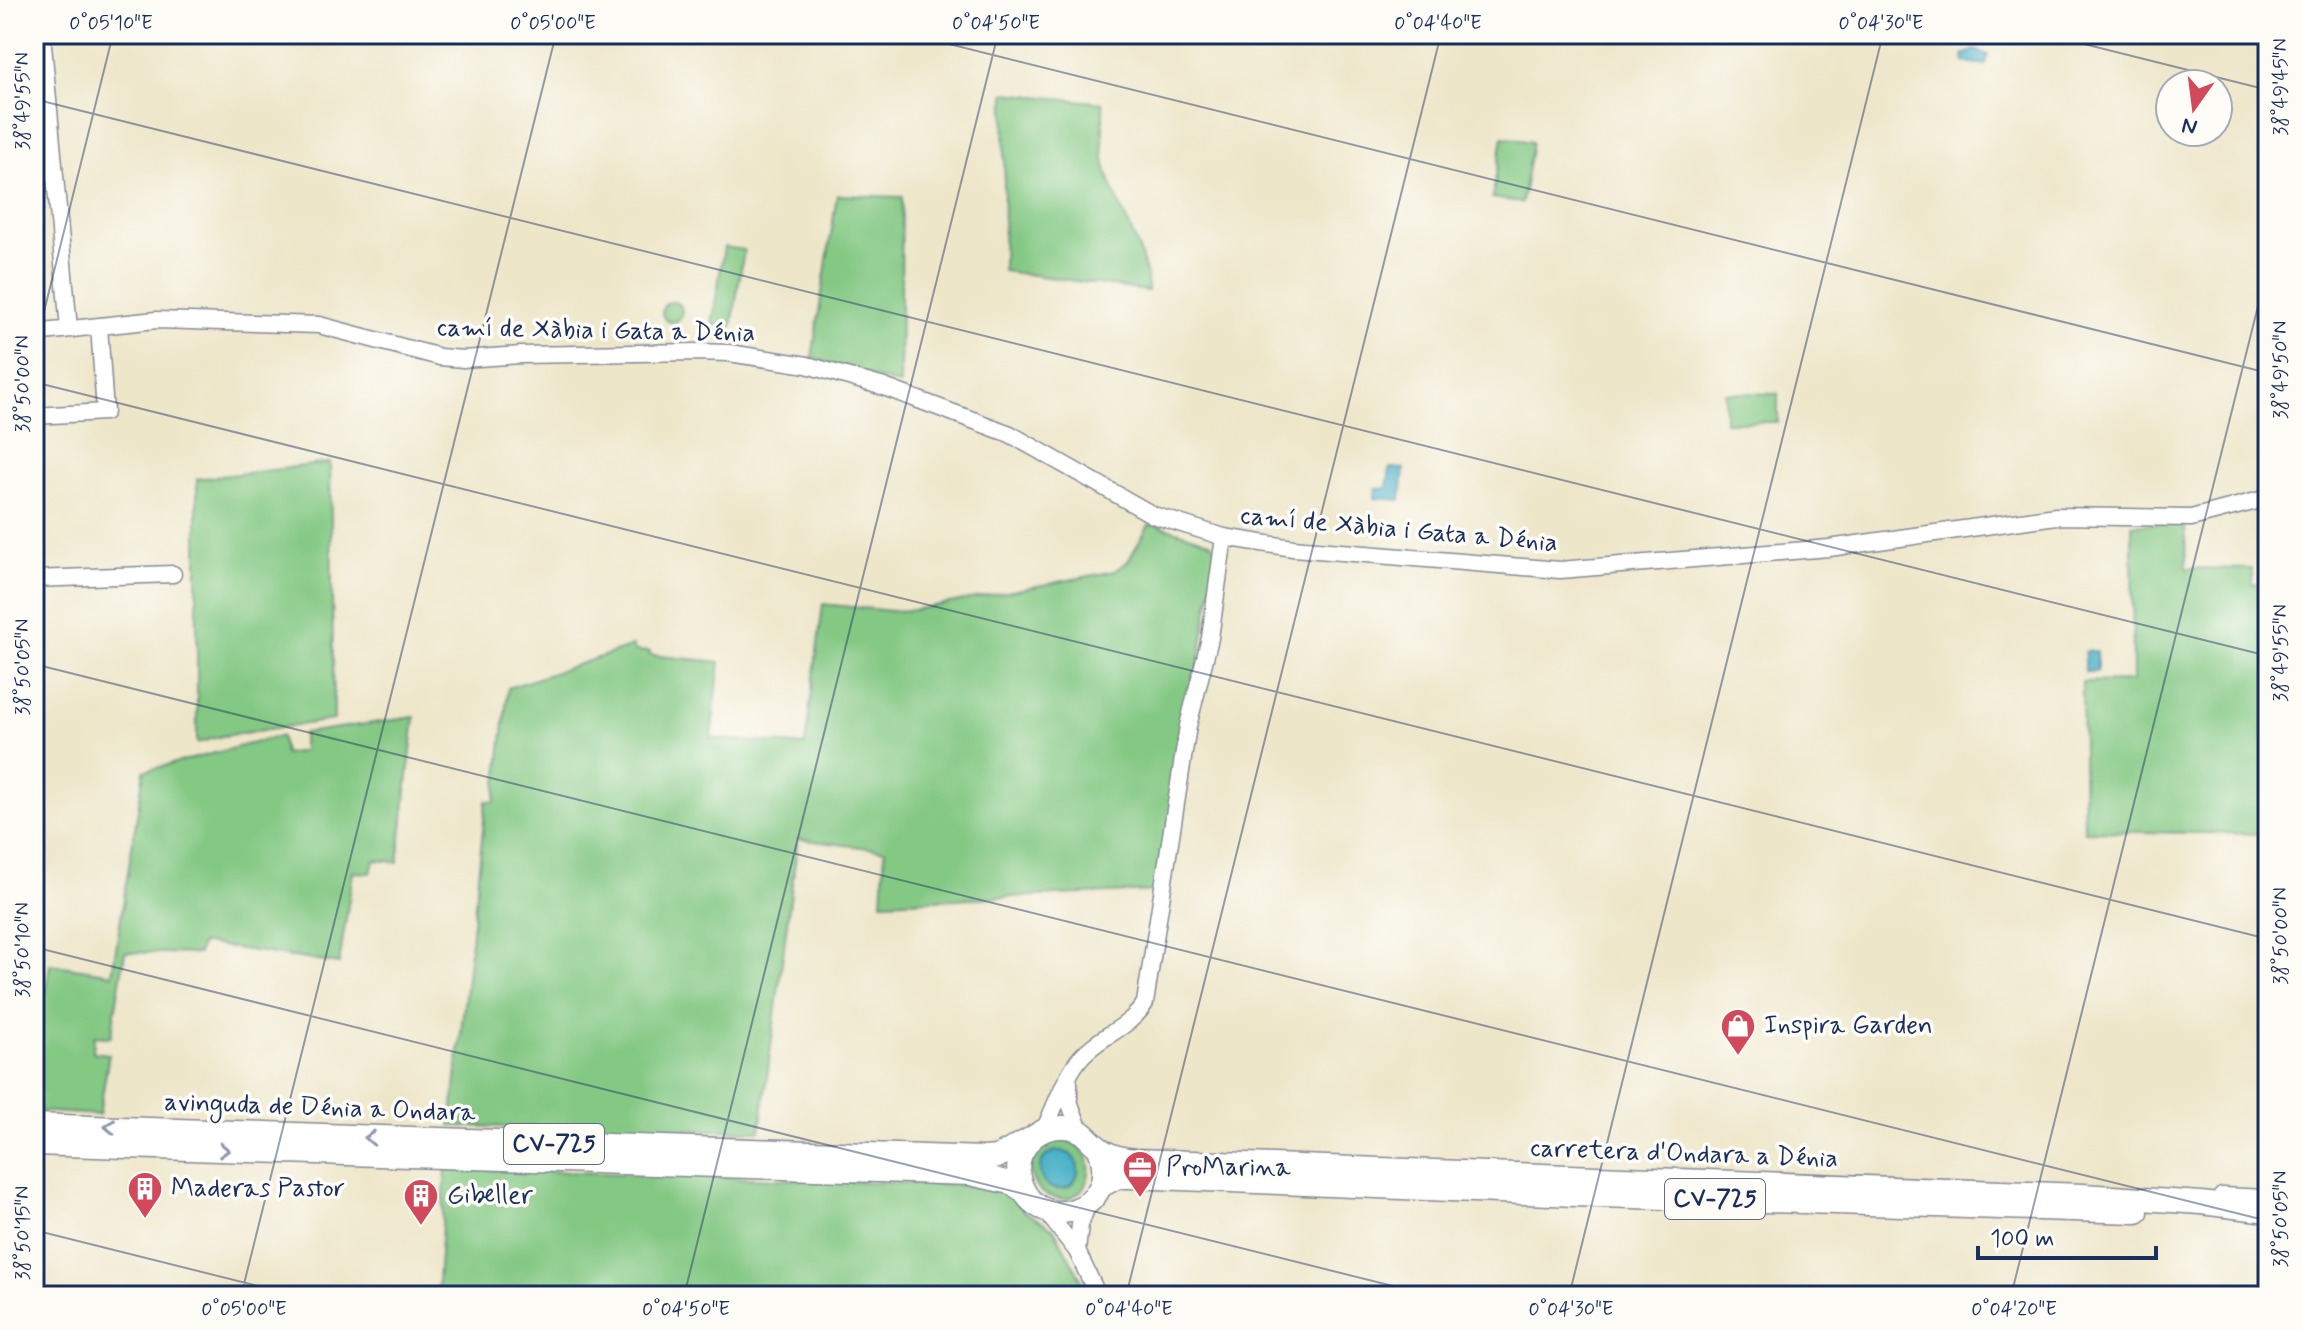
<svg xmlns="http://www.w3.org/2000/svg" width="2302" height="1330" font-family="Mynerve,sans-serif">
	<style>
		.green { fill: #83c883; stroke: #4f7c70; stroke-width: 2; fill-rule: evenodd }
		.water { fill: #49b1c8; stroke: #327093; stroke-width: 2 }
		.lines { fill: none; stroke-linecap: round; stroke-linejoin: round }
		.minor-casing { stroke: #848a94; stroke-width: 19 }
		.major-casing { stroke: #848a94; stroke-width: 25 }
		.minor { stroke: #fff; stroke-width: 16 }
		.major { stroke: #fff; stroke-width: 22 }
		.oneway { stroke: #8d97ae }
		.ticks { fill: none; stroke: #1b2f5e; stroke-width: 2; stroke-opacity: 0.45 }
		.labels { text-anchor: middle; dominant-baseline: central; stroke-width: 7; stroke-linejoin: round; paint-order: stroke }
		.shield { fill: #fdfcf7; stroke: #5f6c8c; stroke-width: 2 }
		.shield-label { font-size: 24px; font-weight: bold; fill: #1b2f5e }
		.street-label { font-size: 26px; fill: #1b2f5e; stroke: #fdfcf7 }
		.poi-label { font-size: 26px; fill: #1b2f5e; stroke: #fdfcf7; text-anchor: start }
		.neatline { fill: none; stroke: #1b2f5e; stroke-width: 3 }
		.ticks-label { font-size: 20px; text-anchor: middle; fill: #1b2f5e }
	</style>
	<rect width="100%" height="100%" fill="#fdfcf7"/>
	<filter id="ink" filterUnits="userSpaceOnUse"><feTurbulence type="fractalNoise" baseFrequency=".0125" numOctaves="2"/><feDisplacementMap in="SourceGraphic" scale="16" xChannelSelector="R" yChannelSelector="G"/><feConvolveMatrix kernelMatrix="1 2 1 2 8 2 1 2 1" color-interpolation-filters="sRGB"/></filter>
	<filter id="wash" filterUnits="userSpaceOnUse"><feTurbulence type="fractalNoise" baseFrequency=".006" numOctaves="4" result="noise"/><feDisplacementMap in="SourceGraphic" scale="32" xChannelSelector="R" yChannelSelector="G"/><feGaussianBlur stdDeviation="1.8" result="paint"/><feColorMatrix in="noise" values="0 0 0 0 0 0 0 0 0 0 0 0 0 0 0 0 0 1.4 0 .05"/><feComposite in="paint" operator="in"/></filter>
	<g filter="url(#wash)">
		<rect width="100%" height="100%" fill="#eee6c9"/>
		<path class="green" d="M1005,93l98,10c1,22 -3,47 4,69 12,40 39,77 41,119l-145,-20z
			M1503,137l29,5 -10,61 -30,-5z
			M837,195l65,2 -2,188 -88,-27z
			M724,247l20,3 -12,76 -20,-1z
			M662 312a10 10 0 1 1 20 0a10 10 0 1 1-20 0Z
			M1725,393l53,1v28h-53z
			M330,463l4,257 -112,16 -25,7v-264z
			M2185,522l1,46 66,1v15l16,1v244l-5,-1 -2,6 -177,-3 -2,-149 51,-1 -1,-156z
			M1155,524l56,18 4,5 1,15 -56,329 -278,11 3,-52 -87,-11 -38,292 -309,-5 35,-325 9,1 13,-114 125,-42 2,5 15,1v3l70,7 -9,76 94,8 18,-142 69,7 21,-1 202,-39 13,-10 21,-36z
			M415,717l-17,145 -24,-2 -3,13 -18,-1 -14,92 -130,-20h-8l-3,10 -73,-2 -14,85 -17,-1 -1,16 16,2 -10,61 -65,-4v-44l16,-103 62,10 32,-203 137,-35 3,18 19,-3v-18z
			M1056,1139c53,3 36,71 -4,58 -9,-2 -15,-8 -19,-16 -9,-19 5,-36 23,-42zM1059,1151l11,3 8,15 -3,11c-17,13 -35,7 -34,-16z
			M446,1168l544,18 21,9 13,16 30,18 36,67h-653z"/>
		<path class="water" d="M1975,50l13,5 -2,10 -22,-3 -1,-7z
			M1390,468l14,1 -3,31 -26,-2 1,-9 11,-1z
			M2085,651h12v21h-12z
			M1040 1170a19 19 0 1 1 38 0a19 19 0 1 1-38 0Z"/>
	</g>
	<g filter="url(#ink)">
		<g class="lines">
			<defs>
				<path id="minor" d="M42,34l27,295
					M34,333l122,-13 163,5 121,32 23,2 58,-4 173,-3 35,1 78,12 77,22 126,47 143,81 71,22 69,11 267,22 269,-22 227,-32 135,2 77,-20
					M34,416l71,-4 -6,-86
					M34,579l139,-5
					M1069,1082v19l11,30
					M1044,1130c11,-22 22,-57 38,-74 19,-21 48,-28 63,-53l43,-277 22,-88 14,-101
					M2222,1196l46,2
					M1044,1209l33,42 21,45
					M1077,1251l3,-26 8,-22"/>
				<path id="major" d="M34,1125l950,33 13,-1 33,-18
					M34,1144l936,30 41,9 14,10
					M1099,1149c25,66 -68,88 -80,28 -2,-10 0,-21 6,-30 7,-12 21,-20 36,-20 23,-1 25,13 41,23 10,7 23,9 35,10l946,35 118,8 67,8
					M1101,1186l17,-9h13l468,19 538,16"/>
			</defs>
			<use href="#minor" class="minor-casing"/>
			<use href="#major" class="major-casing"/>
			<use href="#minor" class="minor"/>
			<use href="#major" class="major"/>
		</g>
		<defs><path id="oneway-chevron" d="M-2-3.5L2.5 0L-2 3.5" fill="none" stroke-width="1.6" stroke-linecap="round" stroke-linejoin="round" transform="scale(2)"/></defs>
		<g class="oneway">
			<use href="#oneway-chevron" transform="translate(110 1127) rotate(-178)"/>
			<use href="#oneway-chevron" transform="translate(370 1138) rotate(-178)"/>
			<use href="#oneway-chevron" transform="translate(224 1150) rotate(2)"/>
		</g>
	</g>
	<path class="ticks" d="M909,34l1359,339M2044,34l224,56M34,99l2234,557M34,352l79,-318M34,382l2234,557M34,664l2234,557M34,947l1399,349M34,1230l264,66M241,1296l315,-1262M684,1296l314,-1262M1126,1296l315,-1262M1569,1296l314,-1262M2011,1296l257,-1030"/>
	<defs>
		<symbol id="shop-pin" viewBox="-11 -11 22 30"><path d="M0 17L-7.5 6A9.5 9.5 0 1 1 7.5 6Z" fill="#d1495b" stroke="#fdfcf7"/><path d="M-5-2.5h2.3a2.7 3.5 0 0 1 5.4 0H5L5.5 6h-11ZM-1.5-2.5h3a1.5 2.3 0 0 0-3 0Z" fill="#fff"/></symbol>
		<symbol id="office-pin" viewBox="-11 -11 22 30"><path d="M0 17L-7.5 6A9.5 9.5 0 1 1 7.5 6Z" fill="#d1495b" stroke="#fdfcf7"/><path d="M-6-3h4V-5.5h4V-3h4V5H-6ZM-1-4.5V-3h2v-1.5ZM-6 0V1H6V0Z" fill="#fff"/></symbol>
		<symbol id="building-pin" viewBox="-11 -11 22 30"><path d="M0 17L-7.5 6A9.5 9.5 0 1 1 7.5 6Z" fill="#d1495b" stroke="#fdfcf7"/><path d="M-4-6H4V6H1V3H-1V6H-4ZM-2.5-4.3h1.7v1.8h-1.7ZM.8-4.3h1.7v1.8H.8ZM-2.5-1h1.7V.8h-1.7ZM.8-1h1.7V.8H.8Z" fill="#fff"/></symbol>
	</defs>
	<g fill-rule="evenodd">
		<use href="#shop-pin" x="1718" y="1006" width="40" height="54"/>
		<use href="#office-pin" x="1120" y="1148" width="40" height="54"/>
		<use href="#building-pin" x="125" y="1169" width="40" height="54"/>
		<use href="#building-pin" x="401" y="1176" width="40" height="54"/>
	</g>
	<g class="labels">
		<g class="shield">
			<rect x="504" y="1124" width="100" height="40" rx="6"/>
			<rect x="1665" y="1179" width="100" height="40" rx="6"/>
		</g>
		<g class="shield-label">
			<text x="554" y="1144">CV-725</text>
			<text x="1715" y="1199">CV-725</text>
		</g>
		<g class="street-label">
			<text transform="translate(596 331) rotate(1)">camí de Xàbia i Gata a Dénia</text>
			<text transform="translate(1399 530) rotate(5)">camí de Xàbia i Gata a Dénia</text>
			<text transform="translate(320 1108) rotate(2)">avinguda de Dénia a Ondara</text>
			<text transform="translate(1684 1154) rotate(2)">carretera d'Ondara a Dénia</text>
		</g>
		<g class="poi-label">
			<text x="1764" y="1026">Inspira Garden</text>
			<text x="1166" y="1168">ProMarina</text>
			<text x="171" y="1189">Maderas Pastor</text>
			<text x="447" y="1196">Gibeller</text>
		</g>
	</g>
	<rect width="2302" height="1330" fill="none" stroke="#fdfcf7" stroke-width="88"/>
	<g transform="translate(2194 108) rotate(194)"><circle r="38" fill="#fdfcf7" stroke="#a3aaba" stroke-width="2"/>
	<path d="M0-6L14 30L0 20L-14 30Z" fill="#d1495b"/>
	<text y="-12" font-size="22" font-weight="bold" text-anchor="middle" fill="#1b2f5e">N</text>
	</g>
	<path d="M1978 1246v12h178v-12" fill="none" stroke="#1b2f5e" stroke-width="4"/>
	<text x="1990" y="1246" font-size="24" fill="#1b2f5e" stroke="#fdfcf7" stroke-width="6" paint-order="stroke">100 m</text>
	<rect x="44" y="44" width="2214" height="1242" class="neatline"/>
	<g class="ticks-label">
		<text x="111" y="29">0°05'10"E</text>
		<text x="553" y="29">0°05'00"E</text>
		<text x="996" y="29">0°04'50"E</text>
		<text x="1438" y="29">0°04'40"E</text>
		<text x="1881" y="29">0°04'30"E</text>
		<text transform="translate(2280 87) rotate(-90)" y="7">38°49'45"N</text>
		<text transform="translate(22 101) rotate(-90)" y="7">38°49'55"N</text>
		<text transform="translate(2280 370) rotate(-90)" y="7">38°49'50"N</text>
		<text transform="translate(22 384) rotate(-90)" y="7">38°50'00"N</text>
		<text transform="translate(2280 653) rotate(-90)" y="7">38°49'55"N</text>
		<text transform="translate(22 667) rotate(-90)" y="7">38°50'05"N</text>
		<text transform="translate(2280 936) rotate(-90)" y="7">38°50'00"N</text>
		<text transform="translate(22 950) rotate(-90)" y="7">38°50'10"N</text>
		<text transform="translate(2280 1219) rotate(-90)" y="7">38°50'05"N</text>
		<text transform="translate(22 1233) rotate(-90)" y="7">38°50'15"N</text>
		<text x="244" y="1315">0°05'00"E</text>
		<text x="686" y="1315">0°04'50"E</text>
		<text x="1129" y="1315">0°04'40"E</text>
		<text x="1571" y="1315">0°04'30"E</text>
		<text x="2014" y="1315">0°04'20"E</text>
	</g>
</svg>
